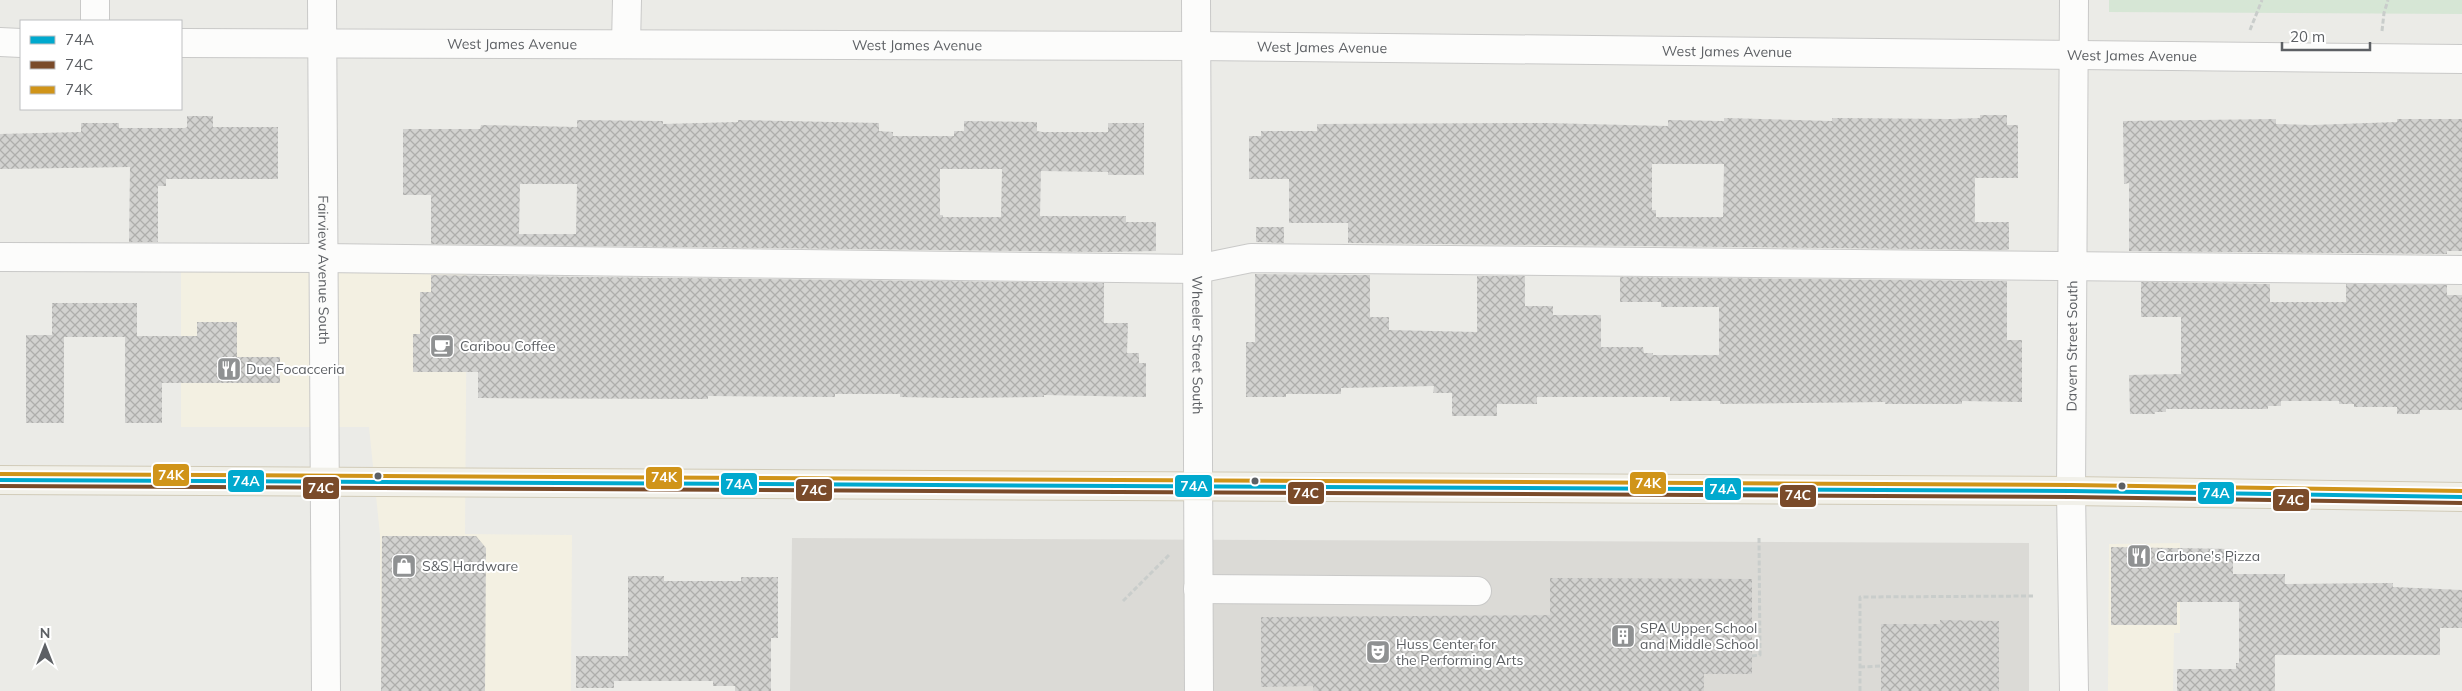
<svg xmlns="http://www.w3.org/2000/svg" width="2462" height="691" font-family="Mulish,sans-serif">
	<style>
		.commercial { fill: #f3f0e2 }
		.education { fill: #dbdad6 }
		.green { fill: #d6e6d5 }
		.building { fill: url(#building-cross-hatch); fill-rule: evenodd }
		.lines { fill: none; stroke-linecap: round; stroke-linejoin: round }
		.minor-casing { stroke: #c9c9c8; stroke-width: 30 }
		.major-casing { stroke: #d1cbb8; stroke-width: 30 }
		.path { stroke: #c9cdcb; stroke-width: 3; stroke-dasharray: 5 2.5; stroke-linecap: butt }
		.minor { stroke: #fcfcfb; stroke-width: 28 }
		.major { stroke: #f1f0e9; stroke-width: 28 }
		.bus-1-casing { stroke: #fff; stroke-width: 8 }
		.bus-2-casing { stroke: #fff; stroke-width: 8 }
		.bus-3-casing { stroke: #fff; stroke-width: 8 }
		.bus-1 { stroke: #00a9ce; stroke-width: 4 }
		.bus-2 { stroke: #7a4b2a; stroke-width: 4 }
		.bus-3 { stroke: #d09419; stroke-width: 4 }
		.bus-dot { fill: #5d6064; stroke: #fff; stroke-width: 2 }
		.labels { text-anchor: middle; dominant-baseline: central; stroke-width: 4; stroke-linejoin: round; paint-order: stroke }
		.street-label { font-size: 14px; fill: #5d6064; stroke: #fff }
		.poi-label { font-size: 14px; fill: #5d6064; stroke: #fff; text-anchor: start }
		.line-badge { stroke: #fff; stroke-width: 2 }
		.badge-label { font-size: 14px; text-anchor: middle; font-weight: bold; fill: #fff }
	</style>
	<defs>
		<pattern id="building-cross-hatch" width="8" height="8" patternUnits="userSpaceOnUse" patternTransform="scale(1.25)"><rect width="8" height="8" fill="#d2d2d0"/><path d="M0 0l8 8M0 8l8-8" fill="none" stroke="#aeaeac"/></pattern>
	</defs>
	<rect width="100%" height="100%" fill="#ebebe7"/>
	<path class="commercial" d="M467,259l-2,275 107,1 -1,156h-190l-1,-156 -11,-108h-188v-165z
		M2180,543v90h-6l-1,58h-65l1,-147z"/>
	<path class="education" d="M792,538l1237,5v148h-1239z"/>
	<path class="green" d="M2109,0h353v14l-353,-2z"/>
	<path class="building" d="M1980,115h27v10h11v53h-43v44h34v27l-2,1 -659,-7v-20h-59v-44h-40v-43h12v-5h56v-7l229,-1 122,3v-6l56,1v-3l108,3v-3l119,1 29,-1zM1652,164h72l-1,53h-67v-7h-4z
		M187,116h26v11h65v52h-112v7h-8v56h-29l1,-75 -130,2v-35l81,-2v-9h38v5h66l2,-1z
		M2276,119v5l36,1 85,-3v-3h65v132h-15v3l-318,-3v-68l-5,1 -1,-63z
		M577,120l86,1v3l75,-2v-2l141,3v8l14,1v4h61v-5h10v-10l73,1v9l5,1h66v-9h36v52h-36v-3l-67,-1 -1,45h86v6h30v29l-52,1 -673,-8v-49h-28v-66h77l1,-4 96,2zM940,169h62l-1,48h-58v-2h-3zM520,184h57l-1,50h-57z
		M1256,227h28v16l-28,-1z
		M1255,274l115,1v42h19v13l88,2v-56h48v30h28v9h48v32h42l1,6h9v2h66v-48h-58v-5h-41v-25l387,4v59h15v62l-60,-1v3h-77v-2l-165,2v-3h-50v-4h-133v7h-40v12h-45v-23h-19l1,-7 -93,2v6h-55v3h-40v-55h9z
		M431,275l673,8v40h24l-1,30h12v10h7v34l-102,-2v2l-90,1 -54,-1v-3h-65v3l-127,-1v3l-230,-1v-26h-65v-38h7v-42h11z
		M2141,282l129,2v18h76v-18l101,1v10h15v115h-42v4h-23v-7h-43v-3h-15v-3h-58v5h-13v3h-102v3h-11v2h-25l-1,-39 52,-1v-57h-40z
		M52,303h85v33h60v-14h40v35h43v26h-118v40h-37v-86h-61v86h-38v-88h26z
		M382,536h94l10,12 -1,143h-104z
		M2111,547l122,2v25h52v10l108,-1v4l69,3v38h-22v27h-165v36h-98v-22h59v-6h3v-61h-62v23h-66z
		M628,576h36v5h77v-4h37v61h-7v53h-36v-5h-22v-5h-99v7h-38v-32h52z
		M1550,578l202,1v95h-48v17h-391v-5l-52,1v-70l289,-2z
		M1940,620l59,1v70h-118v-67h59z"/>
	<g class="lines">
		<defs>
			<g id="minor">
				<path d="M95,0v21"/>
				<path id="s1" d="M322,0l4,691"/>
				<path id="s2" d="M1196,0l3,691"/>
				<path d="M0,42l21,1"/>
				<path id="s3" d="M181,43l1015,3 1266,13"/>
				<path d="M626,44l1,-44"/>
				<path d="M0,257l322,1 875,11 54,-11 1211,12"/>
				<path d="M1198,589l279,2"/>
				<path id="s4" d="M2074,691l-3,-200 3,-491"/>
			</g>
			<path id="major" d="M0,480l2071,11 391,6"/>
		</defs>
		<use href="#minor" class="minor-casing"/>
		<use href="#major" class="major-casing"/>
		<path class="path" d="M2250,30l12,-30
			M2382,31l2,-18 4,-13
			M1123,601l47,-47
			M1752,656l8,-1 -1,-117
			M1860,667l21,-1
			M1860,691v-94l173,-1"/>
		<use href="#minor" class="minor"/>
		<use href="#major" class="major"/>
		<defs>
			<path id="bus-1" d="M0,480l2071,11 391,6"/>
			<path id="bus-2" d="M0,486l2071,11 391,6"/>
			<path id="bus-3" d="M0,474l2071,11 391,6"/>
		</defs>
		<use href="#bus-1" class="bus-1-casing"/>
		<use href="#bus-2" class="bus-2-casing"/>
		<use href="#bus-3" class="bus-3-casing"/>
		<use href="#bus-1" class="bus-1"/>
		<use href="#bus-2" class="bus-2"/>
		<use href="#bus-3" class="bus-3"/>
	</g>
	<defs>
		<symbol id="cafe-square" viewBox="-11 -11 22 22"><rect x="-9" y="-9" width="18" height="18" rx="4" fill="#8f9192" stroke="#fff"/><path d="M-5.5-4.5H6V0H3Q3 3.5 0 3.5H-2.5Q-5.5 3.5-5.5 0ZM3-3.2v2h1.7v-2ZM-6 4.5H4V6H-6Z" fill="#fff"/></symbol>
		<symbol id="restaurant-square" viewBox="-11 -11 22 22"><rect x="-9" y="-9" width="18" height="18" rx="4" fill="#8f9192" stroke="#fff"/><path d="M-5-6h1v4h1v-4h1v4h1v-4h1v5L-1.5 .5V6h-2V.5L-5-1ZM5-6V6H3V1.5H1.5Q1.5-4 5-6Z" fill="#fff"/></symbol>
		<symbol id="shop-square" viewBox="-11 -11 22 22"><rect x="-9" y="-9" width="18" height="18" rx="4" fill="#8f9192" stroke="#fff"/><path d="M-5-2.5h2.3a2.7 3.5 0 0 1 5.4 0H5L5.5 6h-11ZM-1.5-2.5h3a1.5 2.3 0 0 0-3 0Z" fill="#fff"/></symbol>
		<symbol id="building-square" viewBox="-11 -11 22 22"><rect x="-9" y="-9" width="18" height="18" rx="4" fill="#8f9192" stroke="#fff"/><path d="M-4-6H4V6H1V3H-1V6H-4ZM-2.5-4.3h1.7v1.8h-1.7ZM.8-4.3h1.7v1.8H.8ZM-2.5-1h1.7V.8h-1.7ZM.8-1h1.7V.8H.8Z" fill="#fff"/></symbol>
		<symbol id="theatre-square" viewBox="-11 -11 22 22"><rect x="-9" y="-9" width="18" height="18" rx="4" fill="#8f9192" stroke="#fff"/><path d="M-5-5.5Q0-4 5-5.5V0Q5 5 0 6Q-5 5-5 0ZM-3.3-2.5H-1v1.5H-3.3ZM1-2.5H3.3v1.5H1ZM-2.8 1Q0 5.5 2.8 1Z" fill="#fff"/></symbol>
	</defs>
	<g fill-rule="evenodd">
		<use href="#cafe-square" x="428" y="332" width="28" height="28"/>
		<use href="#restaurant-square" x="215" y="355" width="28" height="28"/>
		<use href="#restaurant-square" x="2125" y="542" width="28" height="28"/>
		<use href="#shop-square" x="390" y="552" width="28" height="28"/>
		<use href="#building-square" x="1609" y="622" width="28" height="28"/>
		<use href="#theatre-square" x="1364" y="638" width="28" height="28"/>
	</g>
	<g class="bus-dot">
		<circle cx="378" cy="476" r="4.5"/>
		<circle cx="1255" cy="481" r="4.5"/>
		<circle cx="2122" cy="486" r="4.5"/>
	</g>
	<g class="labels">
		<g class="street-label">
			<text stroke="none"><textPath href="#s3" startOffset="331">West James Avenue</textPath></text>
			<text stroke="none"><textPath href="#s3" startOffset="736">West James Avenue</textPath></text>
			<text stroke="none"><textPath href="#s3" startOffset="1141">West James Avenue</textPath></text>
			<text stroke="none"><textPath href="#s3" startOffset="1546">West James Avenue</textPath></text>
			<text stroke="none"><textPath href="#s3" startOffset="1951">West James Avenue</textPath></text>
			<text stroke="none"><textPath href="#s1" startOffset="270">Fairview Avenue South</textPath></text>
			<text stroke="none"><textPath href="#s2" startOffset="345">Wheeler Street South</textPath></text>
			<text stroke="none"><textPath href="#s4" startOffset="345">Davern Street South</textPath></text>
		</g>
		<g class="poi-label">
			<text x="460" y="346">Caribou Coffee</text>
			<text x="246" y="369">Due Focacceria</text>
			<text x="2156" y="556">Carbone's Pizza</text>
			<text x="422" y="566">S&amp;S Hardware</text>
			<text x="1640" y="628">SPA Upper School<tspan x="1640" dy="16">and Middle School</tspan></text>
			<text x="1396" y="644">Huss Center for<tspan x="1396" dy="16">the Performing Arts</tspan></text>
		</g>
	</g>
	<g class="line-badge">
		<rect x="152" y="463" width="38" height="24" rx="5" fill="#d09419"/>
		<rect x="645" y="466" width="38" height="24" rx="5" fill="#d09419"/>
		<rect x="227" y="469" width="38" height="24" rx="5" fill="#00a9ce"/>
		<rect x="1629" y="471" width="38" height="24" rx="5" fill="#d09419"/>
		<rect x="720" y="472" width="38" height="24" rx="5" fill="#00a9ce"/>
		<rect x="1174" y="474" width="39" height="24" rx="5" fill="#00a9ce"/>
		<rect x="302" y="476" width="38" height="24" rx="5" fill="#7a4b2a"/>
		<rect x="1704" y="477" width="38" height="24" rx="5" fill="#00a9ce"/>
		<rect x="795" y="478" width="38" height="24" rx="5" fill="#7a4b2a"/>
		<rect x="1287" y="481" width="38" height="24" rx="5" fill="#7a4b2a"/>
		<rect x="2197" y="481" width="38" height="24" rx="5" fill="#00a9ce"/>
		<rect x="1779" y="484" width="38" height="24" rx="5" fill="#7a4b2a"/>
		<rect x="2272" y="488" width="38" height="24" rx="5" fill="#7a4b2a"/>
	</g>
	<g class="badge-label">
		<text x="171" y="480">74K</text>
		<text x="664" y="482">74K</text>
		<text x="246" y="486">74A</text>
		<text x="1648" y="488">74K</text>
		<text x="739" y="489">74A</text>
		<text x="1194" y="491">74A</text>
		<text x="321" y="493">74C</text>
		<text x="1723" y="494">74A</text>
		<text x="814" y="495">74C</text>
		<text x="1306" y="498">74C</text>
		<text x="2216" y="498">74A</text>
		<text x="1798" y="500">74C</text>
		<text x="2291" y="505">74C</text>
	</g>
	<rect x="20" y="20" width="162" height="90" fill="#ffffff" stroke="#bebfc1"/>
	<rect x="30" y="36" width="25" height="8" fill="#00a9ce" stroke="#bebfc1"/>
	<text x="65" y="45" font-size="15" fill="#5d6064">74A</text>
	<rect x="30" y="61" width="25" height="8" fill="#7a4b2a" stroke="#bebfc1"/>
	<text x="65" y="70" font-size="15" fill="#5d6064">74C</text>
	<rect x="30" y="86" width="25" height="8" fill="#d09419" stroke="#bebfc1"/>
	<text x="65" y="95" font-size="15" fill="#5d6064">74K</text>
	<g transform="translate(45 646)" stroke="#ffffff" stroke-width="4" paint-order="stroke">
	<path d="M0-4L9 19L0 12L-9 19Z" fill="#5d6064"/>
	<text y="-8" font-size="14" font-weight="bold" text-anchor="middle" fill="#5d6064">N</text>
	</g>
	<path d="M2282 42v8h88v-8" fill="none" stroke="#5d6064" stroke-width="2.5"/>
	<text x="2290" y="42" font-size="15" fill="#5d6064" stroke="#ffffff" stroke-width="4" paint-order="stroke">20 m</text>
</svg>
